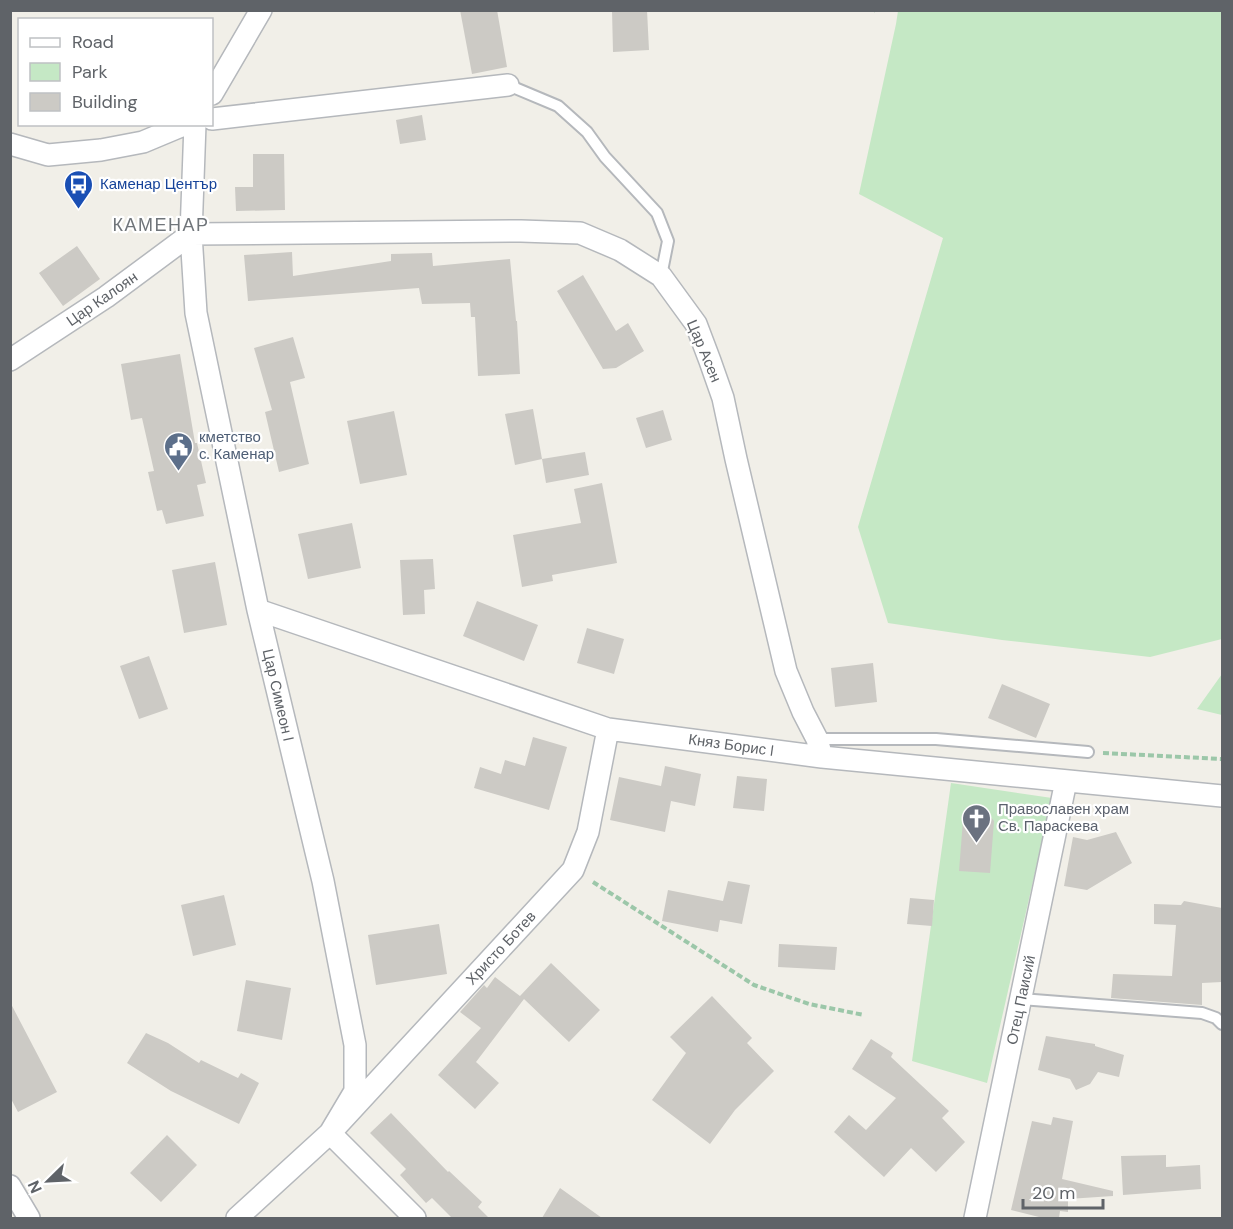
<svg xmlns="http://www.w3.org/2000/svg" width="1233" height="1229" font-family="'DM Sans',sans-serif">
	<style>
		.green { fill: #c5e8c5 }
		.building { fill: #cccac5 }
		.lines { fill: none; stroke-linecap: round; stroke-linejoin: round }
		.lane-casing { stroke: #b5b8bc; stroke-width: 14 }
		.street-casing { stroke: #b5b8bc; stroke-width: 24 }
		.path { stroke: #9cc7a9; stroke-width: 4; stroke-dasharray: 6 3; stroke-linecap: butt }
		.lane { stroke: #fff; stroke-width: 10 }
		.street { stroke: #fff; stroke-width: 21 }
		.labels { text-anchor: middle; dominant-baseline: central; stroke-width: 4.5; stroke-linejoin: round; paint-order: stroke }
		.transit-label { font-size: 15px; fill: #164399; stroke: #fff; text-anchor: start }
		.street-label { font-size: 15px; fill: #5f6368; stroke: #fff }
		.service-label { font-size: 15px; fill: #4e5e75; stroke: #fff; text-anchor: start }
		.worship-label { font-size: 15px; fill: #5b616d; stroke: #fff; text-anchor: start }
		.quarter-label { font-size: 18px; letter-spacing: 1.5px; fill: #70757a; stroke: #fff }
	</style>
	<rect width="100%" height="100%" fill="#f1efe8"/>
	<path class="green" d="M898,11h324v628l-72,18 -148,-17 -114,-17 -30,-96 85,-289 -84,-44 37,-170z
		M1222,674v41l-25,-6z
		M951,783l101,15 -65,285 -75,-22z"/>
	<path class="building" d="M460,10h37l10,57 -35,7z
		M612,10h35l2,40 -36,2z
		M422,115l4,25 -26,4 -4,-24z
		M253,154h31l1,56 -49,1 -1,-24h18z
		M77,246l23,33 -37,27 -24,-33z
		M292,252l1,24 98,-15v-7l41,-1 1,13 77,-7 6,62h1l3,53 -42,2 -3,-59h-4l-1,-14 -48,1 -3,-16 -171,13 -4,-46z
		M583,275l33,56 12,-8 16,28 -28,17 -13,1 -46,-78z
		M293,337l12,41 -15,4 19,82 -30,8 -14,-60 7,-2 -18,-62z
		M180,354l15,89h2l9,40 -9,2 7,31 -38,8 -4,-14 -5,1 -9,-39 6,-1 -12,-53 -11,2 -10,-56z
		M533,409l9,50 -27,6 -10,-51z
		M663,410l9,30 -26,8 -10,-30z
		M394,411l13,64 -47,9 -13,-63z
		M585,452l4,23 -43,8 -4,-24z
		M602,483l15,80 -65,12 1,6 -31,6 -9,-52 68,-12 -7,-34z
		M352,523l9,45 -53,11 -10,-45z
		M433,559l2,30 -11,1 1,24 -22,1 -3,-55z
		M215,562l12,63 -43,8 -12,-63z
		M477,601l61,24 -14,36 -61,-25z
		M587,628l37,11 -10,35 -37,-11z
		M149,656l19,53 -29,10 -19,-53z
		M873,663l4,39 -42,5 -4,-39z
		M1002,684l48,20 -14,34 -48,-20z
		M533,737l34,10 -18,63 -75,-22 6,-21 21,7 4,-14 20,6z
		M665,766l36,8 -6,32 -24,-5 -6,31 -55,-12 9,-43 42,9z
		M737,776l30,3 -3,32 -31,-3z
		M982,807l12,14 -4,52 -31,-2 4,-51z
		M1116,832l16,31 -45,27 -23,-4 9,-49 14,3z
		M728,881l22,4 -8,39 -22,-4 -2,12 -56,-11 6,-31 55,11z
		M224,895l12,50 -43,11 -12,-51z
		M910,898l24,2 -2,26 -25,-2z
		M1184,901l38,7v74l-20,1v22l-91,-7 2,-24 59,2 4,-51 -22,-1v-20l27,1z
		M439,924l8,50 -71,11 -8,-50z
		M779,944l58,3 -2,23 -57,-3z
		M551,963l49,47 -31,32 -45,-43 -48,63 23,21 -24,26 -37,-34 43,-47 -21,-16 24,-27 3,3 8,-11 25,19z
		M246,980l45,8 -9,52 -45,-9z
		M712,996l40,42 -5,5 27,28 -39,39 -25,34 -58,-44 34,-47 -16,-16z
		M10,1002l47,90 -39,20 -8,-15z
		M146,1033l22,10 31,20 2,-3 37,18 3,-5 18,10 -20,41 -68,-33 -44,-28z
		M1046,1036l49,8v2l29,9 -5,22 -21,-5 -8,12 -14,6 -6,-11 -32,-9z
		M871,1039l22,14 -2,4 58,54 -7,7 23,24 -29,30 -25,-24 -27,29 -50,-45 15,-17 17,15 30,-32 -44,-29z
		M391,1113l57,59 1,-1 33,31 -4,5 11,11h-37l-20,-20 -6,5 -26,-28 6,-6 -36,-36z
		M1053,1117l20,4 -11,58 51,12v5l-45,3v13l-8,-1 -1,7h-16l-32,-8 21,-89 19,4z
		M167,1135l30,30 -36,37 -31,-29z
		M1166,1155v12l34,-2 1,24 -78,6 -2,-39z
		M560,1188l42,30h-60z"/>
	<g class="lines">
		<defs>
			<path id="lane" d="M508,85l50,21 29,26 18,25 52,56 11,28 -7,35
				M817,739h119l152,13
				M1021,999l181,14 14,5 6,6"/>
			<path id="street" d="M212,94l49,-84
				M212,119l296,-34
				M195,124l-4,110 5,79 62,297 65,271 32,164v46l-25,42 -93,85
				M10,144l38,11 53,-5 42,-8 43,-18
				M10,360l96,-63 85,-63 330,-3 59,2 40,17 41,26 35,48 14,37 13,37 13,61 50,212 17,41 14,27 5,18
				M258,610l350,119 214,28 400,39
				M10,1186l19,32
				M415,1218l-85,-85 243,-263 15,-38 20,-103
				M975,1218l91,-437"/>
		</defs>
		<use href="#lane" class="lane-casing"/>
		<use href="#street" class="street-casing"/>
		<path class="path" d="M875,10l1,1
			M1103,753l119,6
			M593,882l161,103 55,19 55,11"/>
		<use href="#lane" class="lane"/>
		<use href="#street" class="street"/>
	</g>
	<defs>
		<symbol id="bus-pin" viewBox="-11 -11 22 30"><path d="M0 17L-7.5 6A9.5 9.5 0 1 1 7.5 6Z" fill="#1a4fb4" stroke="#fff"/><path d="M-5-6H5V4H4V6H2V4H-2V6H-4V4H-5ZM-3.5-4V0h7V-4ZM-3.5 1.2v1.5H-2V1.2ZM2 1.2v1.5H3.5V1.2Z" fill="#fff"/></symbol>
		<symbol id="civic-pin" viewBox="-11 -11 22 30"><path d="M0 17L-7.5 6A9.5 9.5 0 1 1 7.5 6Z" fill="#5c6f8a" stroke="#fff"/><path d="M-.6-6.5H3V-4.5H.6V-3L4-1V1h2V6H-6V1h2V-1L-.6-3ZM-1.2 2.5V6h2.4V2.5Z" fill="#fff"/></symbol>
		<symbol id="church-pin" viewBox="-11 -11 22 30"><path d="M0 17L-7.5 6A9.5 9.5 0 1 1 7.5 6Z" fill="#6b7280" stroke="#fff"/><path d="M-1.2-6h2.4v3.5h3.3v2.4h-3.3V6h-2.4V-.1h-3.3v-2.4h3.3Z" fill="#fff"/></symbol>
	</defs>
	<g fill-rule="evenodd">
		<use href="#bus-pin" x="62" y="168" width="33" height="45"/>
		<use href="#civic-pin" x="162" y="430" width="33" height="45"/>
		<use href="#church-pin" x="960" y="802" width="33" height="45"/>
	</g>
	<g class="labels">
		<g class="transit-label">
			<text x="100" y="184">Каменар Център</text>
		</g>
		<g class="street-label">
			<text transform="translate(102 299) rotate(-35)">Цар Калоян</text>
			<text transform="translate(704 351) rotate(67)">Цар Асен</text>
			<text transform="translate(278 695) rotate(77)">Цар Симеон I</text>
			<text transform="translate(731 745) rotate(8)">Княз Борис I</text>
			<text transform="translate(501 948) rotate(-47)">Христо Ботев</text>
			<text transform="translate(1021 1000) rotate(-78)">Отец Паисий</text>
		</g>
		<g class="service-label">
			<text x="199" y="437">кметство<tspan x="199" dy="17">с. Каменар</tspan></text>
		</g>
		<g class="worship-label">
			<text x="998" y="809">Православен храм<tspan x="998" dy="17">Св. Параскева</tspan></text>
		</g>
		<g class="quarter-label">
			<text x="161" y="225">КАМЕНАР</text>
		</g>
	</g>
	<rect width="1233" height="1229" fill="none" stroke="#5f6368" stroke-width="24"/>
	<rect x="18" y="18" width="195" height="108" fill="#ffffff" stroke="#bfc1c3" stroke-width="1.5"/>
	<rect x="30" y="38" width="30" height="9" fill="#ffffff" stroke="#bfc1c3" stroke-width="1.5"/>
	<text x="72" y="48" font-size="18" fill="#5f6368">Road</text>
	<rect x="30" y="63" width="30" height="18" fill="#c5e8c5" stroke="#bfc1c3" stroke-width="1.5"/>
	<text x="72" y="78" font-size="18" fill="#5f6368">Park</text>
	<rect x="30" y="93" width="30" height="18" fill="#cccac5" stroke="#bfc1c3" stroke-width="1.5"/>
	<text x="72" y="108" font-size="18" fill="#5f6368">Building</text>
	<g transform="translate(48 1181) rotate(246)" stroke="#ffffff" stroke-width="4.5" paint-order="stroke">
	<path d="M0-4.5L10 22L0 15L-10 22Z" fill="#5f6368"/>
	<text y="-9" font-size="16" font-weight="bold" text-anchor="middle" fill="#5f6368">N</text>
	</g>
	<path d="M1023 1199v9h80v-9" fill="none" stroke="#5f6368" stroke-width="3"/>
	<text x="1032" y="1199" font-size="18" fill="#5f6368" stroke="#ffffff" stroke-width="4.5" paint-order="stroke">20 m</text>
</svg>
